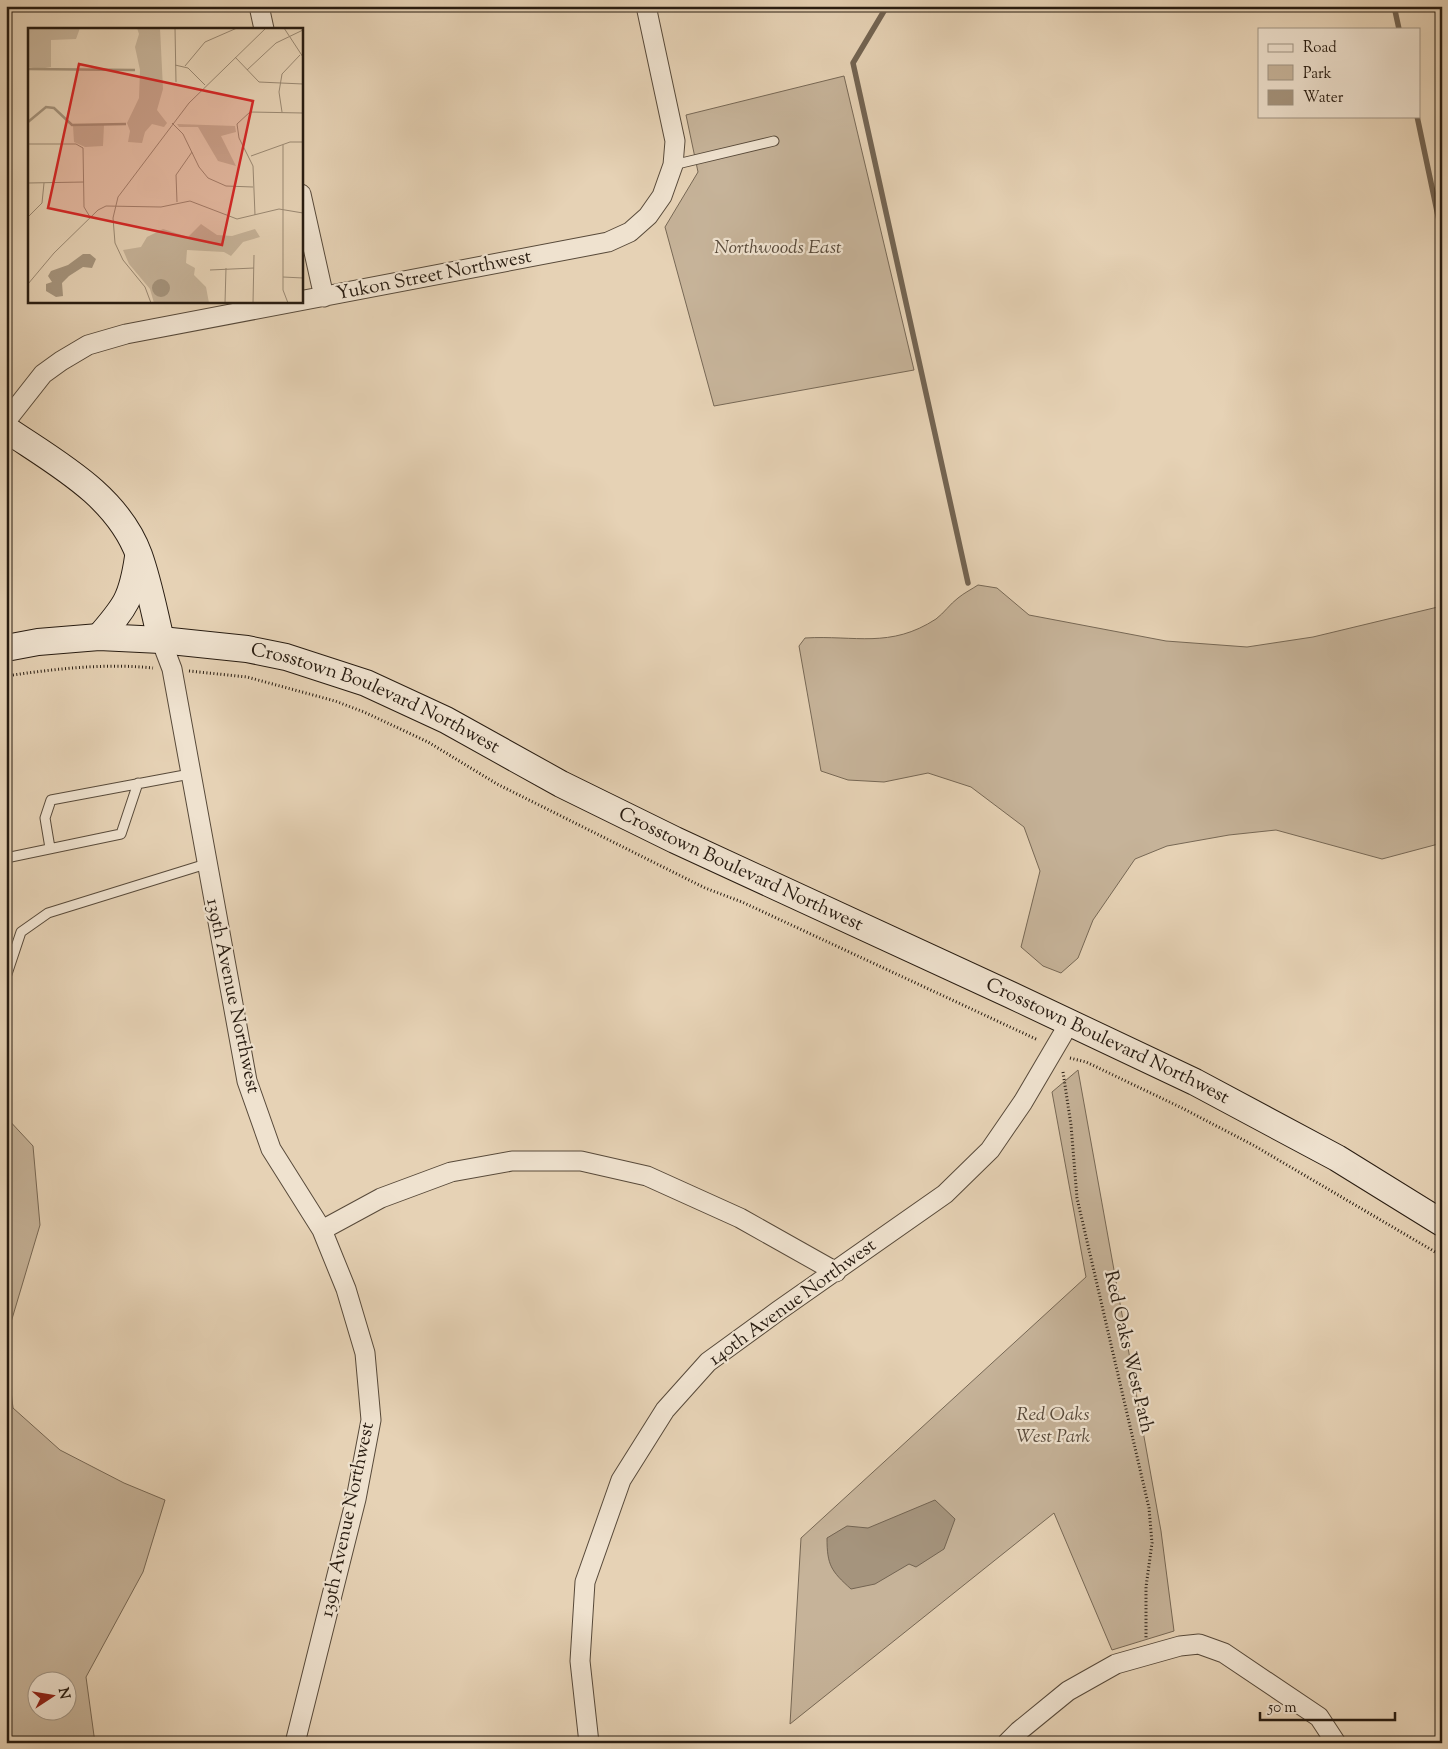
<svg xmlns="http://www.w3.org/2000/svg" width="1448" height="1749" font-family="'Sorts Mill Goudy',serif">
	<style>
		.green { fill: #c6b399; stroke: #776855; fill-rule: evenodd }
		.water { fill: #a5947d; stroke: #736452 }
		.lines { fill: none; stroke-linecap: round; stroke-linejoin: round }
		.stream { stroke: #736452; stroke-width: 5.5 }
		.lane-casing { stroke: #584a3a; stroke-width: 11 }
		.street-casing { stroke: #584a3a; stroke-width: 21 }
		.secondary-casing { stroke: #281c11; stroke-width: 28 }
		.path { stroke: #281c11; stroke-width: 3; stroke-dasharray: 1 2.5; stroke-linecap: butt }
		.lane { stroke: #efe2cf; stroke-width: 9 }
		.street { stroke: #efe2cf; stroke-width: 19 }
		.secondary { stroke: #efe2cf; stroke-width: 26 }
		.labels { text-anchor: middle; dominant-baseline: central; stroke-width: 4.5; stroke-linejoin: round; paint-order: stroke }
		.park-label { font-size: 19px; font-style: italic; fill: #57493a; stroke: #efe2cf }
		.street-label { font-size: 19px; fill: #281c11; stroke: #efe2cf }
		.inset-river { fill: none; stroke: #a5947d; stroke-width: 2.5 }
		.inset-road { fill: none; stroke: #9a8973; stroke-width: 1 }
		.view { fill: #d62828; fill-opacity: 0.15; stroke: #d62828; stroke-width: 2.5 }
		.inset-edge { fill: none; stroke: #281c11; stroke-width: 2.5 }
	</style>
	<rect width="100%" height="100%" fill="#e6d2b5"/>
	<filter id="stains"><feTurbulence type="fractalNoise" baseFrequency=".004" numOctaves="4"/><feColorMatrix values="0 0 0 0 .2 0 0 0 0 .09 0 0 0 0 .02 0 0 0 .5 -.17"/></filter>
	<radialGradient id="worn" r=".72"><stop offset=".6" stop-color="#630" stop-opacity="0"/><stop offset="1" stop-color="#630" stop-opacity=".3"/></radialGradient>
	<path class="green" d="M844,76l70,294 -200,36 -49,-179 33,-55 -12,-57z
		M978,585l19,3 32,27 137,26 81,6 66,-10 129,-31v237l-60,16 -106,-29 -47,5 -62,11 -32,13 -42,61 -15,38 -17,15 -18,-7 -22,-19 19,-76 -16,-44 -53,-40 -43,-14 -44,9 -36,-2 -27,-9 -22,-125 6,-8c50,-3 85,11 131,-19 8,-6 14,-15 22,-21 6,-5 14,-9 20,-13z
		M1078,1070l83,461 13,100 -62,19 -58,-137 -264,211 11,-186 285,-261 -34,-185z
		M6,1117l27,29 7,79 -34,114z
		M6,1348l7,60 47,42 64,33 41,17 -22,72 -57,105 9,66h-89zM38,1682h30v30h-30z"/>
	<path class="water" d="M935,1500l20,19 -11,30 -28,18 -7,-3 -34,20 -24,5c-20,-18 -24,-24 -24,-51l20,-12 21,2z"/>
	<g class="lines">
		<path class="stream" d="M887,6l-34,57 115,520
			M1394,6l5,23
			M1417,116l25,119"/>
		<defs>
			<path id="lane" d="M673,165l101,-24
				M50,848l-5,-30 6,-18 139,-26
				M6,858l115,-24 17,-51
				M6,977l15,-45 27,-19 158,-49"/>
			<path id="street" d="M259,6l5,23
				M301,194l23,103
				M6,421l37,-47 18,-13 27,-16 38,-11 482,-92 22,-10 18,-16 14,-20 11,-31 2,-24 -29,-135
				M161,640l11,29 75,412 24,68 51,81 24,59 19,64 6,67 -15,79 -61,244
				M322,1230l59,-32 70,-26 61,-11h69l66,15 93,42 96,54
				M589,1743l-9,-82 5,-79 36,-102 44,-70 43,-48 70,-51 167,-117 45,-44 33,-48 47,-80
				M1007,1743l12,-12 49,-40 48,-27 64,-18 19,-2 25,9 95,64 17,26"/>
			<g id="secondary">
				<path d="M6,429c50,34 111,66 133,126 10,28 15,56 22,85"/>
				<path d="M99,637c27,-31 33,-39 39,-80"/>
				<path id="s1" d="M6,648l32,-6 61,-5 62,3 86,9 39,8 80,26 80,37 115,64 114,56 336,155 184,87 142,76 105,65"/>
			</g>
		</defs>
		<use href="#lane" class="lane-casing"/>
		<use href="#street" class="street-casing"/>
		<use href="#secondary" class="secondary-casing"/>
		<path class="path" d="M189,671l58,6 88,24 29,11 64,30 69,42 208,104 37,14 296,138
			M6,676c48,-7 99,-13 147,-8
			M1070,1058l16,4 96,46 71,37 189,111
			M1063,1072l8,53 6,73 72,310 3,35 -6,44v51"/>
		<use href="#lane" class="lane"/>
		<use href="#street" class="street"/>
		<use href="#secondary" class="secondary"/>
	</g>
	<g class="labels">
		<g class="park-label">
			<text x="778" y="248">Northwoods East</text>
			<text x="1053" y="1415">Red Oaks<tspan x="1053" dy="22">West Park</tspan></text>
		</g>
		<g class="street-label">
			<text transform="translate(434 276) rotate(-11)">Yukon Street Northwest</text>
			<text stroke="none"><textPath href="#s1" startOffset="380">Crosstown Boulevard Northwest</textPath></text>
			<text stroke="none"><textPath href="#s1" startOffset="785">Crosstown Boulevard Northwest</textPath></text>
			<text transform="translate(232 996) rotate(78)">139th Avenue Northwest</text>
			<text stroke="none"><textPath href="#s1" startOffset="1190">Crosstown Boulevard Northwest</textPath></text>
			<text transform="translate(793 1303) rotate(-36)">140th Avenue Northwest</text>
			<text transform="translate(1128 1352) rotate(77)">Red Oaks West Path</text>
			<text transform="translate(348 1520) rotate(-78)">139th Avenue Northwest</text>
		</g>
	</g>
	<g transform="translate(28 28)">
		<rect width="275" height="275" fill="#e6d2b5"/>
		<path d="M0,0h52l-4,11 -25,1v27l-12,2 -11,-2zM109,0h23l3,61 -6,21 10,13 -3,4 -12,-3 -7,8 -3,11 -14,-1 2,-11 -3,-8 12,-25 1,-28 -5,-23 4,-13zM149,96l58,2 1,6 -15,4 15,30 -18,-5 -20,-34h-19zM76,97l-1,21 -18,1 -11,-5 -1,-16zM173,196l16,11 15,1 23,-7 5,8 -17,5 -12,14 -7,-4 -37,-2 -1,13 9,5 -1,7 12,12 3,16h-55l-4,-14 -21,-25 -6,-14 18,-3 6,-10 16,-8 25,8z" fill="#c6b399"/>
		<path d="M55,226h7l6,5 -4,9 -9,-1 -14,9 -7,7 1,13 -7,1 -10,-6v-7l6,-2 -4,-6 3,-5 17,-6zM124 260a9 9 0 1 1 18 0a9 9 0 1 1-18 0Z" fill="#a5947d"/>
		<path class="inset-river" d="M0,41l107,1M0,94l18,-15 8,1 18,17 54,-1"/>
		<path class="inset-road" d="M147,0l1,54M256,0l19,29M207,29l24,25 44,2M147,37l13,3 17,17M157,38l20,-24 32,-14M219,42l29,-27 27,-13M254,84l-3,-20 3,-18 18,-19M144,95l11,11 16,33 9,11 18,8 27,1M0,116h48l7,4 1,59 6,10M255,117v145l5,13M223,128l39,-14h13M0,155l56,-1M149,174l-1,-27 16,-23M227,187l-2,-49 -14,-28 -2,-14 13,-12 53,1M0,189l14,-14 2,-20M182,242l44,-2M255,249l20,1M0,256l26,-31 44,-43 8,-4 55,1 29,-6 47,18 42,-10 24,4M123,275l-6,-16 -22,-27 -8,-17 -2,-25 5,-21 71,-94 77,-75M197,275l1,-35M225,275l1,-48"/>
		<path class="view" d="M51,36l174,37 -31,144 -174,-37z"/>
		<rect width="275" height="275" class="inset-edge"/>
	</g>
	<rect width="1448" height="1749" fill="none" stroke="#e6d2b5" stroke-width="25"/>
	<rect x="8" y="8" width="1433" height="1734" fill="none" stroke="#281c11" stroke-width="2.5"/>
	<rect x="12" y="12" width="1423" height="1724" fill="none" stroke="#281c11"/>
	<rect x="1258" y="28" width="162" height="90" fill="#efe2cf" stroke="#9f9383"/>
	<rect x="1268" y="44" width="25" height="8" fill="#efe2cf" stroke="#9f9383"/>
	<text x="1303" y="52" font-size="15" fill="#281c11">Road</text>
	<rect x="1268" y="65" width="25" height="15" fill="#c6b399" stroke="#9f9383"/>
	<text x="1303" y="78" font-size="15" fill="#281c11">Park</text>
	<rect x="1268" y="90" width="25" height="15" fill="#a5947d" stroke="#9f9383"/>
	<text x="1303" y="102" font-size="15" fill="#281c11">Water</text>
	<g transform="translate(52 1696) rotate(78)"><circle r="24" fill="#efe2cf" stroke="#9f9383"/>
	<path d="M0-4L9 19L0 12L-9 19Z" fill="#8f2418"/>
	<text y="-8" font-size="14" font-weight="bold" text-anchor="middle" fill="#281c11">N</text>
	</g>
	<path d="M1260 1712v8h135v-8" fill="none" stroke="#281c11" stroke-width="2.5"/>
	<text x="1268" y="1712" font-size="15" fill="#281c11" stroke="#efe2cf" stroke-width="4" paint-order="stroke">50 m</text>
	<rect width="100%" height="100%" filter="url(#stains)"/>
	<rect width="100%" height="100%" fill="url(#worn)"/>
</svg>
